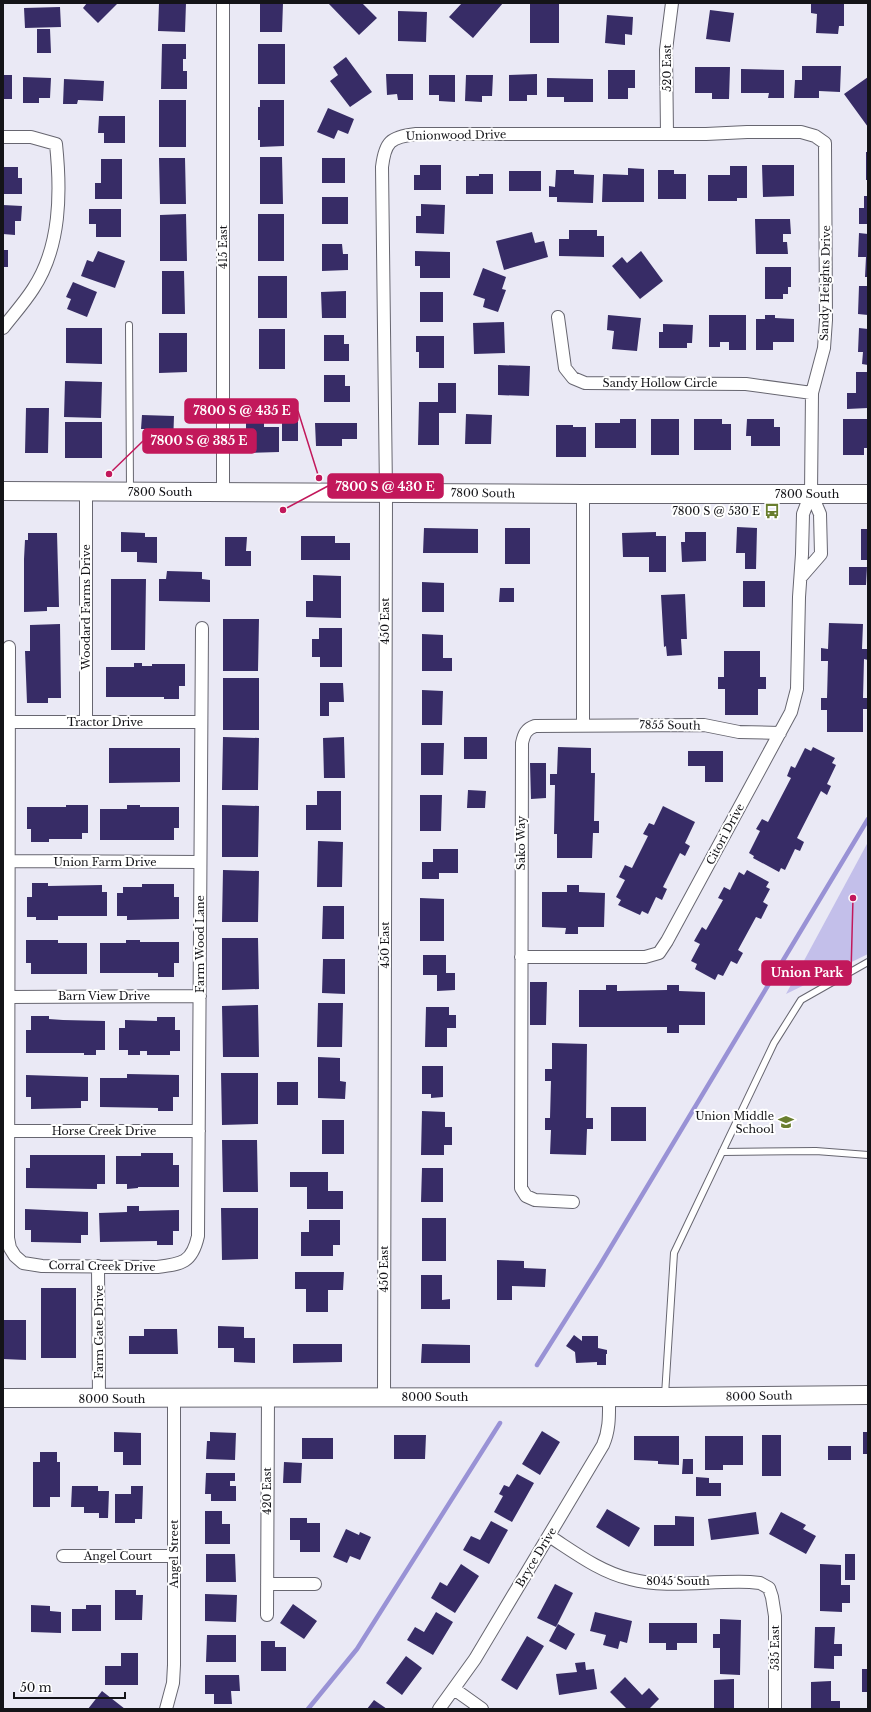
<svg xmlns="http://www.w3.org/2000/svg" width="871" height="1712" font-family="'Libre Baskerville',serif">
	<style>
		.green { fill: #c3bfea }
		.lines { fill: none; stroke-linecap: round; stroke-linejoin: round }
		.stream { stroke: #9992d5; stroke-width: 4.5 }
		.building { fill: #372c66 }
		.lane-casing { stroke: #676670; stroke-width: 8 }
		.street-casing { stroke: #676670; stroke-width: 14 }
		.secondary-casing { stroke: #676670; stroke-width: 20 }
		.lane { stroke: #fff; stroke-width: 6 }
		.street { stroke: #fff; stroke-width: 12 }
		.secondary { stroke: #fff; stroke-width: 18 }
		.labels { text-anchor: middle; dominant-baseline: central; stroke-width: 4; stroke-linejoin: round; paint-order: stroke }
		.street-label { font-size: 11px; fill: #141418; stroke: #fff }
		.poi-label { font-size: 11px; fill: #141418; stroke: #fff; text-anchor: end }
		.leader { fill: none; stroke: #c2185b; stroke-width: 1.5 }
		.callout-dot { fill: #c2185b; stroke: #fff; stroke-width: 1.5 }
		.callout { fill: #c2185b; stroke: #c2185b; stroke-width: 1.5 }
		.callout-label { font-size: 12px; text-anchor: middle; font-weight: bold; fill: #fff }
	</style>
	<rect width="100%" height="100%" fill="#eae9f5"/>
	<path class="green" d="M868,842v112l-82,40z"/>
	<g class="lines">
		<path class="stream" d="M537,1365l63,-100 268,-446
			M308,1709l49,-60 143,-226"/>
	</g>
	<path class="building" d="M87,3h31l-20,20 -15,-15z
		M159,3h27l-1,29 -27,-1z
		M260,3h23l-1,29h-22z
		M328,3h34l15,15 -18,17z
		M462,3h41l-30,35 -24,-21z
		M530,3h29v40h-29z
		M811,3h33v23h-5l-1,8 -22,-1 1,-19 -6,-1z
		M60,7l1,20 -36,1 -1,-20z
		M710,10l24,3 -4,29 -24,-3z
		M398,11l29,1 -1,30 -28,-1z
		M607,15l26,2 -1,18 -7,-1v11l-20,-2z
		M37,29h13l1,24h-14z
		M162,44h24v15h-3v12h4v18h-26z
		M258,44h27v40h-27z
		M346,57l26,35 -22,15 -20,-26 8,-6 -5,-8z
		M802,66h39l-1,26 -21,-1v7h-25l1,-18h7z
		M695,67h35l-1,32h-17v-6h-17z
		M741,69l43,1v28h-16l1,-5h-28z
		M608,70h27v18h-7v11h-20z
		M386,74h27v26h-15l-1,-6 -10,1z
		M537,74v21h-10v6h-18v-26z
		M3,75h9v24h-9z
		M429,75h26v27l-16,-1v-6h-10z
		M466,75h27l-1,21h-10v6l-17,-1z
		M23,77l28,1 -1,20h-11v5h-16z
		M868,77v50l-24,-33z
		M547,78l46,1v23h-29v-5h-17z
		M64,79l40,2 -1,20 -25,-1 -1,4h-14z
		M159,100h27v47h-27z
		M260,100h24v46l-24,1v-7h-2v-33h2z
		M328,108l26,11 -6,15 -10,-4 -4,9 -17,-7z
		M99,116h26v27h-21v-10h-6z
		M866,152h2v28h-2z
		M260,157h22l1,47h-23z
		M159,158h26l1,46h-26z
		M322,158h23v25h-23z
		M101,159h21v40h-27v-16h6z
		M420,165h21v25h-27v-15h6z
		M762,165h32v31l-31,1z
		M730,166h17v32h-10v3h-29v-26h22z
		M3,167h15v11h4v16h-19z
		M628,168l16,1v33h-42l1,-28 25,1z
		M556,170h18v4l20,1 -1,28 -36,-1v-5h-8v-11l6,1z
		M658,170h16v4h12v25h-28z
		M509,171h32v20h-32z
		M479,174h14v20h-27v-18h13z
		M864,196h4v28h-9v-16h5z
		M322,197h26v27h-26z
		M421,204l24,1 -1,29 -28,-1v-17h5z
		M3,205l19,1 -1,15h-6v14l-12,-1z
		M89,209h32v28h-25v-13h-7z
		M186,214l1,47h-27v-46z
		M258,214h26v47h-26z
		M755,219h35l1,15h-8v8h4l1,12h-32z
		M569,230h28v6h7v21l-45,-1v-17h10z
		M532,232l3,11 9,-2 4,16 -44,13 -8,-29z
		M859,233l9,1v43h-3l1,-20h-8z
		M322,244h20l1,10h5v16l-26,1z
		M3,250h5v17h-5z
		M98,251l27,10 -10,27 -34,-12 6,-16 6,2z
		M415,251l35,1v26h-30v-12h-5z
		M641,251l22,30 -23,18 -28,-33 10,-9 5,6z
		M765,267h26v20h-3v7h-5v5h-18z
		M483,268l23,9 -4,12 4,1 -8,22 -15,-5 2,-8 -12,-4z
		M162,271h22l1,43h-23z
		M258,276h29v42h-29z
		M73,282l24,10 -10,25 -20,-8 4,-10 -5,-2z
		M859,286h9v29l-10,-1z
		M346,291v27h-24l-1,-26z
		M420,292h23v30h-23z
		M608,315l33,3 -4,33 -25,-2 2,-18 -7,-1z
		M709,315h37v35h-17v-8h-9v5h-11z
		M765,315h10v3l19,1v23h-21v8h-17v-31h9z
		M504,322l1,31 -31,1 -1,-31z
		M663,324l30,1 -1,18h-5v5h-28v-16h4z
		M66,328h36v36l-36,-1z
		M859,328l9,1v36l-6,-1 1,-12h-5z
		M259,329h26v40h-26z
		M159,333h28v39l-28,1z
		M324,335h20v9h5v17h-25z
		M416,336h28v32h-25v-16h-3z
		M498,365l32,1 -1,30 -31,-1z
		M856,372h12v36l-21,1v-16h9z
		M324,375h21v11h5v16h-26z
		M65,381l37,1 -1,36 -37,-1z
		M438,383h18v30h-17v32h-21l1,-43h19z
		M26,408h23l-1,45h-23z
		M466,414l26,1 -1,29h-26z
		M142,415l32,1 -1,29 -20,-1 1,-15h-13z
		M282,417h16v24h-16z
		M246,419h18v8h15v25l-33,1z
		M620,419h16v29h-41v-25h25z
		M651,419h28v36h-28z
		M694,419h28v5h9v26h-37z
		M747,419h27v8h6v19h-29v-10h-5z
		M843,419h25v29h-4v7h-21z
		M65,422h37v36h-37z
		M315,423h42v16h-15v7h-26z
		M556,425h17v2h13v30h-30z
		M737,527l20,1 -1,41h-11v-16h-9z
		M424,528l54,1v24h-55z
		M505,528h25v36h-25z
		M861,529h7v31h-7z
		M121,532l24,1v4h12v26l-20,-1v-10h-16z
		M656,532v4h10v36h-17v-15h-26l-1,-24z
		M685,532h21v29l-24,1 -1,-20h4z
		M28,533h29l2,74h-12v4l-23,1v-53l1,-19h3z
		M301,536h34v7h15v17h-49z
		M225,537h22l-1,14h5v15h-26z
		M849,567h18l-1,18h-17z
		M167,571l35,1v7l8,1v22l-51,-1v-22h7z
		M313,575l28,1v42l-35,-1v-16h7z
		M111,579h35l-1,71h-34z
		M743,581h22v26h-22z
		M422,582l22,1v29h-22z
		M500,588h14v14h-15z
		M685,594l2,45h-6l1,16 -15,1 -1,-10 -2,1 -3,-52z
		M223,619h36l-1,52h-35z
		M829,623l34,1 -1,25h6v11l-4,-1 -1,39h5v11h-5v23h-36v-22h-6v-12h6l1,-37h-7v-13l7,1z
		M60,624l1,74h-13v5h-21l-2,-52h5v-26z
		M319,628h23v39h-22v-10h-8v-18h7z
		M422,634l21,1v23h9v13h-30z
		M724,651h36v26h6v12h-8v26h-33v-26h-7v-12h6z
		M134,663h8v3h10v-2h33v22h-6v13h-15v-2h-58v-30h28z
		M223,678h36v52h-36z
		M320,683h23l1,19h-15v14h-9z
		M422,690l21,1 -1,34h-20z
		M223,737l36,1 -1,52h-36z
		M344,737l1,41h-21l-1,-40z
		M464,737h23v22h-23z
		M421,743h23l-1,32h-22z
		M558,747l33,1v25h4l-1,48h5v12h-6l-1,25h-35v-24h-3l1,-49h-5v-11h7z
		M813,747l22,11 -3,5 4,2 -9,19 4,2 -4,9 -6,-4 -24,47 7,4 -4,9 -5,-2 -10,21 -4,-2 -2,4 -26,-14 1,-2 -5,-3 11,-22 -4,-2 6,-10 6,3 23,-44 -4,-2 4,-10 4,2 10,-20 6,3z
		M109,748h71v34l-71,1z
		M688,751h35v31h-18v-16h-17z
		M530,763h16v35l-15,1z
		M468,790l18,1 -1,17h-18z
		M317,791h24v39h-35v-25h11z
		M420,795h22l-1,36h-21z
		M66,805h22v28h-6v6h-33v3h-18v-13h-4v-22h39z
		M127,805h13v2h39v21h-5v12h-74v-31h27z
		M222,805l37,1 -1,51h-36z
		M663,806l32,16 -10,21 5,3 -5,10 -5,-3 -17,34 4,2 -5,11 -6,-3 -8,17 -6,-3 -2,4 -22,-10 3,-5 -5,-3 9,-17 -6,-3 6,-12 7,3 16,-32 -5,-2 6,-11 5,2z
		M318,841l25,1 -1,45h-25z
		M433,849h25v24h-19v6h-17v-17h11z
		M223,870l36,1 -1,51h-36z
		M747,870l22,12 -3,5 4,2 -7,13 5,3 -7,14 -5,-2 -18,33 5,3 -6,11 -6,-3 -8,15 -5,-2 -3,6 -20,-11 2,-5 -6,-3 9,-17 -6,-3 8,-14 4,3 17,-30 -5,-2 6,-11 6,3 9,-18 5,3z
		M32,883h16v3l54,-1v7h5v24h-49v4h-22v-3h-9v-20h5z
		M142,884h32v13h5v22l-52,1v-4h-10v-23h6v-6h19z
		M567,885h12v7l26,1 -1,34h-26v7h-13l1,-6 -24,-1v-35h25z
		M420,898l24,1v42h-24z
		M323,906h21v33h-22z
		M222,938h36l1,51 -37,1z
		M26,940h32v3h29v31h-56v-11h-5z
		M126,940h14v2h39v21h-5v14h-16v-4h-58v-30h26z
		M423,955h23v18h9v17l-18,1v-16h-14z
		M323,959h22v35l-23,-1z
		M530,982h17l-1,43h-16z
		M606,985h11v6l50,-1v-5h12v6l26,1v33h-26v8h-12v-6h-88v-37h27z
		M318,1003h25l-1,44h-25z
		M258,1005l1,52h-36l-1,-51z
		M426,1007h23v8h7v13h-9v19h-22z
		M31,1016h18v3l14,1 42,1v29h-9v5h-12v-2h-58v-23h5z
		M157,1017h18v13h5v21h-10v4h-23v-4h-7v4h-12v-5h-9v-22h6v-8l32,1z
		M552,1043l35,1 -1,74h7v11h-6l-1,26 -36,-1 1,-24h-6v-12h5l1,-37h-6v-12h7z
		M318,1057l22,1v23l6,1 -1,17 -27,-1z
		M422,1066h21v31l-12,1v-4h-9z
		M221,1073h37v51l-36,1z
		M127,1074l52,1v22h-6v14h-15v-3l-58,-1v-29h27z
		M26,1075l62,2v24h-7v7l-50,1v-12h-5z
		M277,1082h21v23h-21z
		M611,1107h35v34h-35z
		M422,1111l23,1v15h7v18h-8v10h-23z
		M322,1120h22v34h-22z
		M222,1140h35l1,52h-35z
		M141,1153h32v12h6v22h-41v1l-11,1v-5h-11v-28h25z
		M30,1155h75v29h-8v5l-71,-1v-20h4z
		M422,1168h21v34h-22z
		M290,1172h38v19h15v18h-36v-22h-17z
		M127,1206h12v5l40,-1v21h-6v14h-16v-4l-57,1 -1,-29 28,-1z
		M221,1208h37v51l-36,1z
		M25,1209l63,3v23h-7v8l-50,-1v-12h-6z
		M422,1218h24v43h-24z
		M309,1220h31v25h-7v11h-32v-24h8z
		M497,1260l27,1v7l22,1 -1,18 -33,-1v14h-15z
		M295,1272h49l-1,18h-15v22h-22v-23h-11z
		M421,1275h21v25l8,-1v10h-29z
		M41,1288h35v70h-35z
		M4,1320h22v40l-23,-1z
		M218,1326l26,1v11h11v25l-21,-1v-14h-16z
		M144,1329h33l1,25h-49v-18h15z
		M574,1335l8,6v-5h16v12l9,2v4h-1v11h-9v-3l-21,1 -1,-11 -9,-6z
		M293,1344h49v18l-49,1z
		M422,1344l48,1v18h-49z
		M542,1431l18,11 -20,33 -18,-11z
		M114,1432l27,1v32h-18v-13h-9z
		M210,1432l26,1 -1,27 -29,-1 1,-18h3z
		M863,1432h5v22h-5z
		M394,1435h32l-1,24h-31z
		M762,1435h19v41h-19z
		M634,1436h45v29l-21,-1v-3l-24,-1z
		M705,1436h38v29h-20v5h-18z
		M302,1438h31v21h-31z
		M828,1446h23v14h-23z
		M40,1452h17v10h3v35h-10v10h-17v-45h7z
		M683,1459h10v15h-11z
		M284,1462l18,1 -1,20h-18z
		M206,1473h29v8h-5v5h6v15h-25v-7h-6z
		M517,1474l17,9 -22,39 -18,-10 9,-16 -4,-2 5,-9 5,2z
		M696,1477l13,1v5h12v13h-25z
		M72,1486h26v5h11l-1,27h-9v-5h-15v-6h-13z
		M131,1486h12l-1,33h-7v4h-20v-29h16z
		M607,1509l33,19 -11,19 -33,-20z
		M205,1511h17v13h8v20h-25z
		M756,1512l3,22 -48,6 -3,-21z
		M781,1512l25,13 -3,4 13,7 -10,18 -37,-20z
		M675,1516l19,1v29h-40v-21h21z
		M290,1518h17v5h13v29h-20v-12h-10z
		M491,1521l17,9 -19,34 -26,-14 8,-14 9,4z
		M346,1529l13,6 1,-3 11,5 -11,23 -10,-4 -3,7 -14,-6z
		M206,1554h29l1,28h-30z
		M845,1554h10v26h-10z
		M461,1564l18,12 -24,37 -24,-15 9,-16 7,4z
		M820,1564l21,1v20h9v18h-8v9l-22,-1z
		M555,1584l18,9 -17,34 -19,-9z
		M115,1590h21v5h7l-1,25h-27z
		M205,1594l32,1 -1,27 -31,-1z
		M293,1604l24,17 -13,18 -24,-16z
		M31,1605l19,1v5l11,1v21l-30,-1z
		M86,1605h15v26h-29v-22h14z
		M436,1612l17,10 -20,33 -26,-15 8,-13 9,5z
		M595,1612l37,9 -5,22 -7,-2 -2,8 -15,-4 3,-10 -16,-4z
		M720,1619l21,1 -1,55 -20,-1v-26h-7v-14h7z
		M649,1623h48v20h-20v7h-11v-7h-17z
		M558,1624l17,10 -9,16 -17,-9z
		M815,1627h20l-1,17h8v12h-8v13l-20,-1z
		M207,1635h29v27h-30z
		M527,1636l17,10 -27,44 -16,-10z
		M261,1641h14v6h11v24h-25z
		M121,1653h17v32h-33v-19h16z
		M406,1656l16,12 -20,27 -16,-12z
		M585,1662l1,8 8,-1 3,20 -38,6 -3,-21 21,-2 -2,-9z
		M862,1669h6v23h-6z
		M205,1675h34l1,16h-9l1,13h-18v-10h-9z
		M625,1677l17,18 7,-7 10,11 -10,10h-22l-17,-17z
		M734,1679v30h-20v-29z
		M831,1681v20h9v8h-29v-27z
		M102,1691l23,18h-37z
		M374,1700l13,9h-20z"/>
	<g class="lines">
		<defs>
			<path id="lane" d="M129,325l1,165
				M722,1152l94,-1 52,4
				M665,1395l9,-142 100,-210 27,-43 67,-38"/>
			<path id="street" d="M223,3v489
				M667,134l-1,-84 6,-47
				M3,137h28l25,7c5,48 5,103 -23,145 -9,14 -20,26 -30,39
				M558,317l7,51 8,10 12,5 161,1 66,9
				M86,492v230
				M583,494v231
				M801,577l20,-23 -1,-40 -9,-21
				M9,647l-1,591 2,10 5,8 8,7 19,3 115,1c25,-3 35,-4 41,-31l4,-608
				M9,722h192
				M9,861l191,1
				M9,997l191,-1
				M8,1131h191
				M573,1202l-38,-2 -9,-4 -5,-8 1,-445c2,-9 4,-14 13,-17l169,-1 35,7 41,1
				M98,1266l1,133
				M384,1397l2,-905 -4,-325c3,-25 8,-30 34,-33h290l41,-2h54l14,4 10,7 1,177 -2,28 -12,45 -1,100 -8,21 -1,40 -3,43 -2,92 -6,23 -124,229 -8,12 -14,4h-124
				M549,1536c25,16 51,36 81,43 37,10 81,1 120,3l10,1 9,5 3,9 3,19v93
				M63,1556h111
				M267,1584h48
				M267,1615l1,-218
				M454,1689l28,20
				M166,1709l7,-26 1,-18v-267
				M439,1709l36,-50 128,-214c7,-16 6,-31 6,-48"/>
			<path id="secondary" d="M3,491l580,3h285
				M3,1398l662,-1 203,-2"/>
		</defs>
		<use href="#lane" class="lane-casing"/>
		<use href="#street" class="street-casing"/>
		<use href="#secondary" class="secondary-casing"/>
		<use href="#lane" class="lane"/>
		<use href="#street" class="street"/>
		<use href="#secondary" class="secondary"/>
	</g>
	<defs>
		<symbol id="bus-bare" viewBox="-9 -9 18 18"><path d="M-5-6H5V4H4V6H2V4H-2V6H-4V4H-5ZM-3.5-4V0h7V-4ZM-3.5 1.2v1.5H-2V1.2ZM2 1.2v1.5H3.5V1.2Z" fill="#697e2e" stroke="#fff" stroke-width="2.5" paint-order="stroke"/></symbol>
		<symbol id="school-bare" viewBox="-9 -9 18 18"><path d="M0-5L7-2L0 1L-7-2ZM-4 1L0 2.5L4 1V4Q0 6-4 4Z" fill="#697e2e" stroke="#fff" stroke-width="2.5" paint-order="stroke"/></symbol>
	</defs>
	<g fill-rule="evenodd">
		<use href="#bus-bare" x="761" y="500" width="22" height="22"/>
		<use href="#school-bare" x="775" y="1111" width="22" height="22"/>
	</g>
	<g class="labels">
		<g class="street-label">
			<text transform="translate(667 68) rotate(-90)">520 East</text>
			<text transform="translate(456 135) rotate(-1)">Unionwood Drive</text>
			<text transform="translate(223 247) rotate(-90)">415 East</text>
			<text transform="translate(825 283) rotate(-89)">Sandy Heights Drive</text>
			<text x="660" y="383">Sandy Hollow Circle</text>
			<text x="160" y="492">7800 South</text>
			<text transform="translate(483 493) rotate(1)">7800 South</text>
			<text x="807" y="494">7800 South</text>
			<text transform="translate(86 607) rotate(-90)">Woodard Farms Drive</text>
			<text transform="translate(385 621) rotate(-90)">450 East</text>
			<text x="105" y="722">Tractor Drive</text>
			<text transform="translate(670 725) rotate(1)">7855 South</text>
			<text transform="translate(725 834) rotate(-62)">Citori Drive</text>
			<text transform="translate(521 843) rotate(-90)">Sako Way</text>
			<text x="105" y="862">Union Farm Drive</text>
			<text transform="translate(200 944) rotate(-90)">Farm Wood Lane</text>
			<text transform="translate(385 945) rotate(-90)">450 East</text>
			<text x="104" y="996">Barn View Drive</text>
			<text x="104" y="1131">Horse Creek Drive</text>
			<text transform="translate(102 1266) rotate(1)">Corral Creek Drive</text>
			<text transform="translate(384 1269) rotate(-90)">450 East</text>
			<text transform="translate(99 1332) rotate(-90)">Farm Gate Drive</text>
			<text transform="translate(759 1396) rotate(-1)">8000 South</text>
			<text x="435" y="1397">8000 South</text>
			<text x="112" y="1399">8000 South</text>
			<text transform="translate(267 1491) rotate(-90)">420 East</text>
			<text transform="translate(174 1554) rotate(-90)">Angel Street</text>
			<text x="118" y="1556">Angel Court</text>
			<text transform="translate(536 1557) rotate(-59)">Bryce Drive</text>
			<text x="678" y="1581">8045 South</text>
			<text transform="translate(775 1648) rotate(-90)">535 East</text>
		</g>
		<g class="poi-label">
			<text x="760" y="511">7800 S @ 530 E</text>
			<text x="774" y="1116">Union Middle<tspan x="774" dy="13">School</tspan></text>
		</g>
	</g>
	<path class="leader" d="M319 478L298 411M109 474L143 441M283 510L328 486M853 898L851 973"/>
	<g class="callout-dot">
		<circle cx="319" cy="478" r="4"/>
		<circle cx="109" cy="474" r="4"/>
		<circle cx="283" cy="510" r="4"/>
		<circle cx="853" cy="898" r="4"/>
	</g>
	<g class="callout">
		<rect x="185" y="399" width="113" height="24" rx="4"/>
		<rect x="143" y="429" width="113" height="24" rx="4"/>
		<rect x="328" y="474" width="115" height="24" rx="4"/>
		<rect x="762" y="961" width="89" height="24" rx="4"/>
	</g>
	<g class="callout-label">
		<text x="242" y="415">7800 S @ 435 E</text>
		<text x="199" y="445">7800 S @ 385 E</text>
		<text x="385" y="491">7800 S @ 430 E</text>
		<text x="807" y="977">Union Park</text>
	</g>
	<rect width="871" height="1712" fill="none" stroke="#141418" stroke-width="8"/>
	<path d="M14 1692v6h111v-6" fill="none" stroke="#141418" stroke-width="2"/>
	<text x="20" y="1692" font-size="12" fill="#141418" stroke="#ffffff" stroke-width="3" paint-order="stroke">50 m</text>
</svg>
